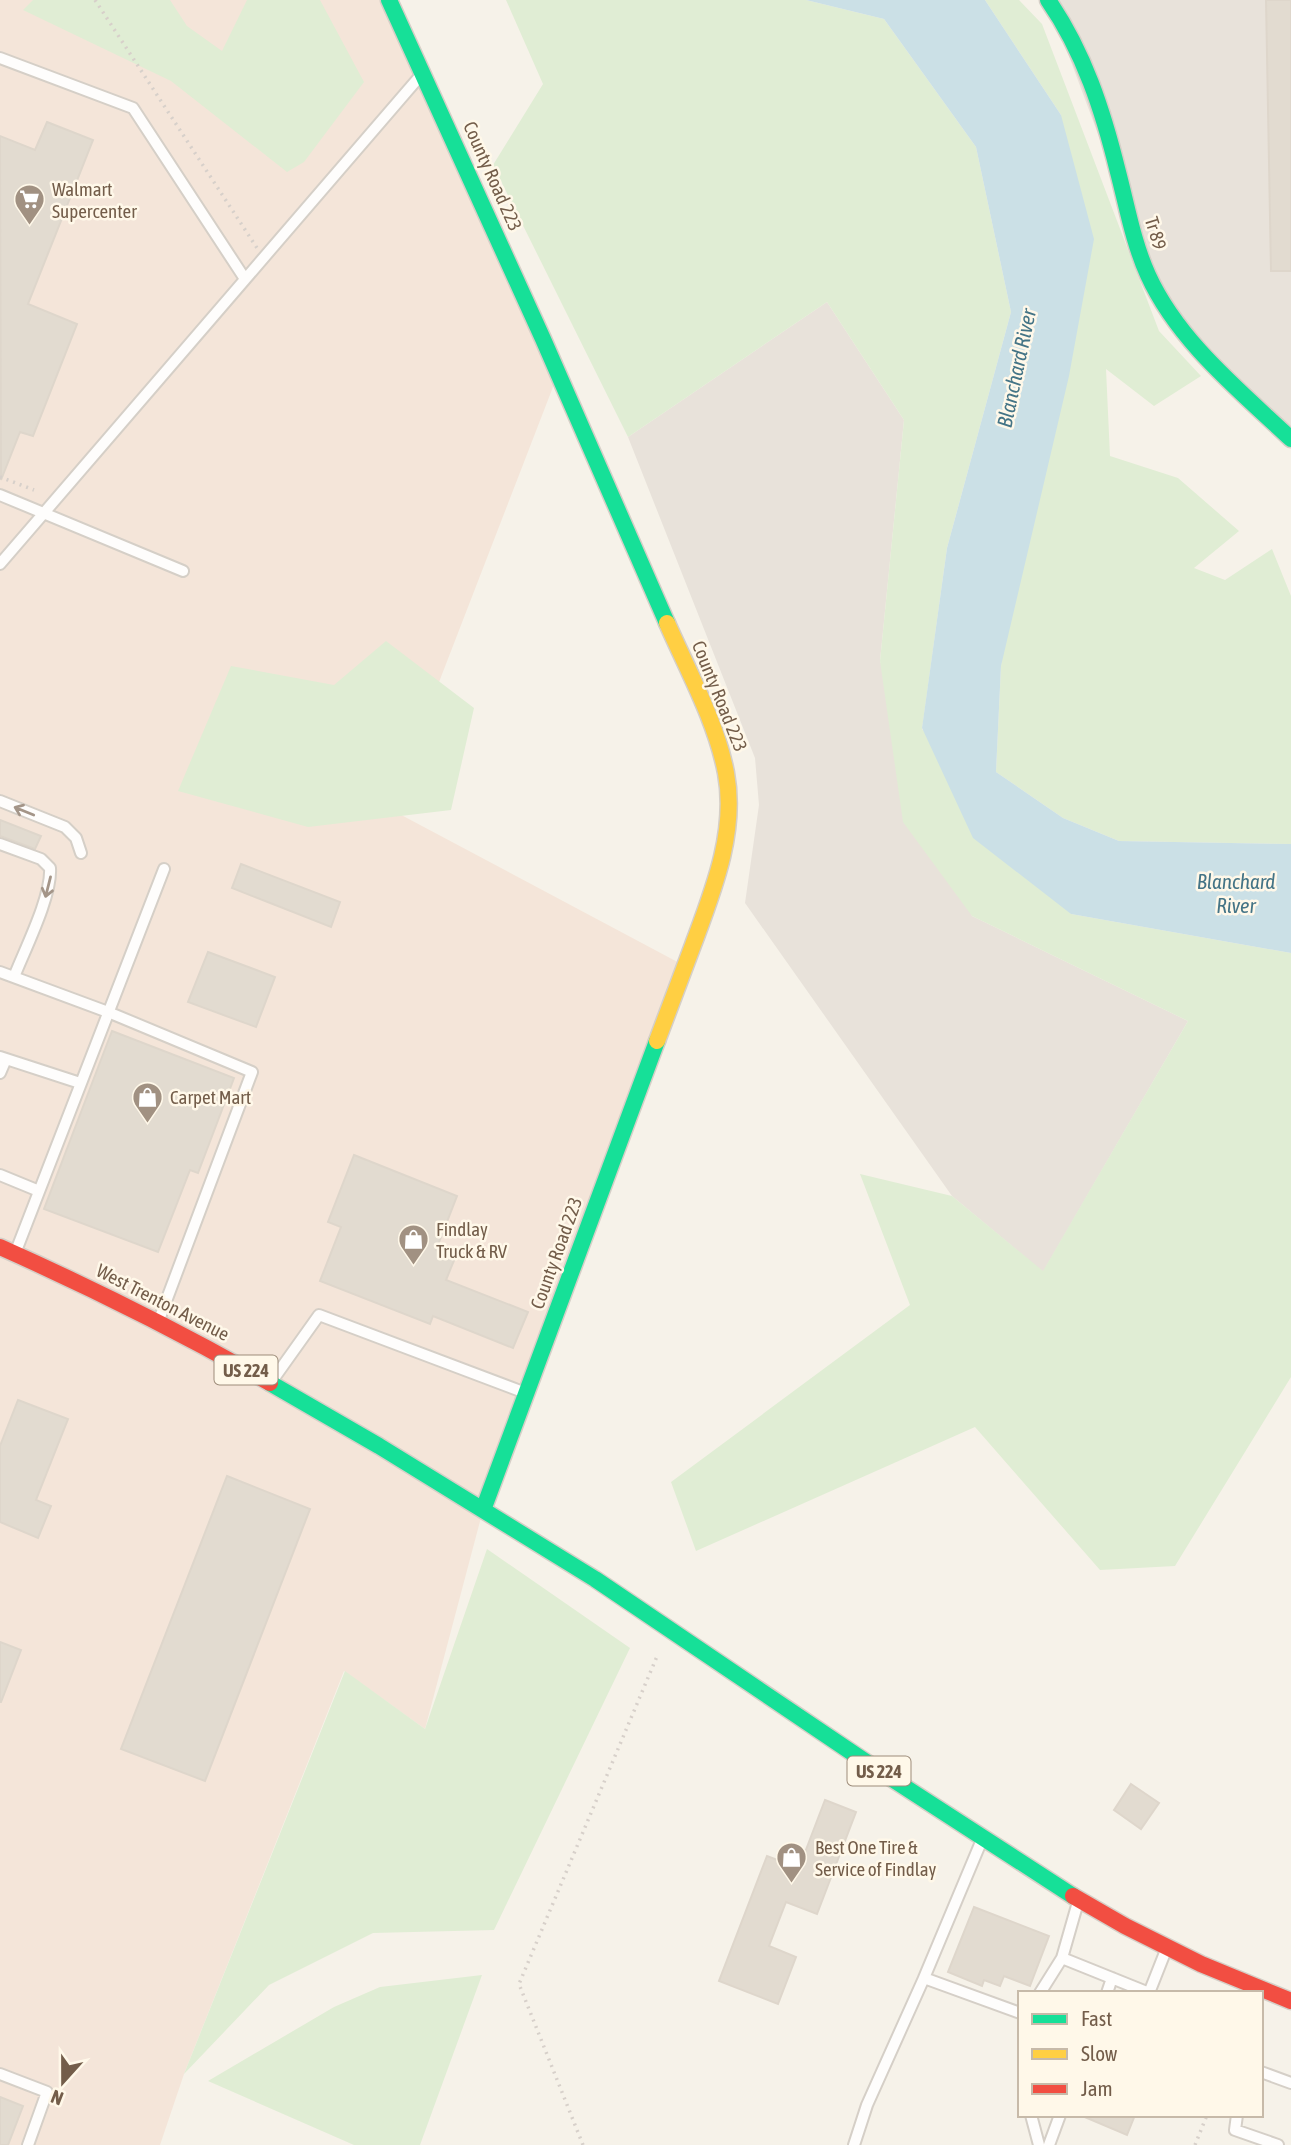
<svg xmlns="http://www.w3.org/2000/svg" width="1291" height="2145" font-family="'Asap Condensed',sans-serif">
	<style>
		.commercial { fill: #f4e5d9 }
		.industrial { fill: #e8e2da }
		.green { fill: #e0edd4 }
		.water { fill: #cbe0e6 }
		.building { fill: #e2dbd0; stroke: #ded6cb; stroke-width: 2 }
		.lines { fill: none; stroke-linecap: round; stroke-linejoin: round }
		.lane-casing { stroke: #d5cfc7; stroke-width: 14 }
		.fast-casing { stroke: #d5cfc7; stroke-width: 19 }
		.slow-casing { stroke: #d5cfc7; stroke-width: 19 }
		.jam-casing { stroke: #d5cfc7; stroke-width: 19 }
		.path { stroke: #d7d0ca; stroke-width: 3.5; stroke-dasharray: 2 5; stroke-linecap: butt }
		.lane { stroke: #fefdfc; stroke-width: 10 }
		.fast { stroke: #16e098; stroke-width: 16 }
		.slow { stroke: #ffcf43; stroke-width: 16 }
		.jam { stroke: #f24e42; stroke-width: 16 }
		.oneway { stroke: #a49588 }
		.labels { text-anchor: middle; dominant-baseline: central; stroke-width: 5; stroke-linejoin: round; paint-order: stroke }
		.shield { fill: #fff8e9; stroke: #9d8c7a; stroke-width: 2 }
		.shield-label { font-size: 18px; font-weight: bold; fill: #735d4a }
		.street-label { font-size: 19px; fill: #735d4a; stroke: #fff8e9 }
		.poi-label { font-size: 19px; fill: #735d4a; stroke: #fff8e9; text-anchor: start }
		.water-label { font-size: 21px; font-style: italic; fill: #447486; stroke: #fff8e9 }
	</style>
	<rect width="100%" height="100%" fill="#f6f2e9"/>
	<path class="commercial" d="M0,0h389l169,374 -168,435 295,157 -202,544 -58,219 -81,-58 -160,403 -24,71h-160z"/>
	<path class="industrial" d="M1048,0h243v438l-136,-151z
		M827,302l77,118 -24,241 92,255 216,105 -145,251 -91,-76 -207,-293 14,-98 -4,-47 -127,-321z"/>
	<path class="green" d="M33,0h137l17,26 35,25 25,-51h73l44,82 -60,80 -17,10 -116,-91 -148,-71z
		M506,0h300l78,19 92,128 35,165 -64,236 -25,181 149,185 220,39v424l-116,189 -75,4 -125,-143 -279,124 -25,-69 239,-177 -50,-131 92,22 91,75 145,-250 -216,-105 -69,-94 -23,-161 24,-241 -77,-118 -199,135 -135,-272 50,-81z
		M985,0h34l23,24 117,307 42,45 -47,30 -48,-37 4,87 68,22 61,53 -45,37 31,12 47,-31 19,47v248l-172,-3 -56,-23 -67,-46 5,-106 60,-551z
		M386,641l88,67 -23,102 -143,17 -130,-36 53,-125 103,19z
		M487,1549l143,99 -136,282 -121,3 -104,52 -85,89 161,-403 80,58z
		M482,1975l-62,170h-66l-146,-64 126,-74 46,-20z"/>
	<path class="water" d="M806,0h179l76,115 33,124 -25,137 -68,290 -5,106 67,46 56,23 172,3v109l-220,-39 -98,-76 -51,-110 25,-180 64,-236 -35,-165 -92,-128z"/>
	<path class="building" d="M1266,0h25v271h-20z
		M47,122l46,18 -65,164 49,20 -44,112 -13,-4 -19,48 -1,-344 35,14z
		M0,820l41,16 -6,13 -35,-13z
		M241,864l99,38 -9,25 -99,-39z
		M208,952l67,25 -19,50 -68,-25z
		M112,1031l122,47 -36,95 -8,-3 -32,82 -114,-43z
		M354,1155l103,41 -21,54 19,8 -9,22 82,32 -15,36 -80,-32 -3,8 -110,-43 21,-54 -13,-5z
		M18,1400l50,19 -32,81 15,6 -13,32 -38,-16v-76z
		M227,1476l83,33 -105,272 -84,-32z
		M0,1642l21,8 -20,52h-1z
		M1131,1784l28,19 -18,26 -27,-19z
		M825,1800l31,12 -39,102 -31,-12 -17,44 27,11 -18,47 -59,-23 48,-125 32,12z
		M974,1907l75,29 -19,50 -26,-10 -4,10 -16,-6 -2,6 -34,-14z
		M0,2097l23,9 -15,39h-8z
		M1080,2115h55l-8,20z"/>
	<g class="lines">
		<defs>
			<path id="lane" d="M0,58l133,50 112,171
				M0,495l183,76
				M0,564l421,-489
				M0,801l65,26 11,11 5,15
				M0,844l41,15 9,9c2,28 -25,81 -36,109
				M0,972l108,40 144,60 -93,248
				M0,1057l80,26
				M0,1073l6,-14
				M0,1175l39,16
				M16,1251l148,-382
				M272,1381l47,-66 204,77
				M981,1842l-57,136 96,35
				M1078,1902l-16,56 87,35
				M1040,1993l22,-35
				M1107,1993l5,-15
				M1149,1993l17,-43
				M1261,2072l30,11
				M0,2074l47,18 -19,53
				M1031,2115l8,30
				M1237,2115l-2,15 43,15
				M854,2145l13,-40 57,-127
				M1049,2145l11,-30"/>
			<path id="fast" d="M389,0l154,339 124,284
				M1048,0c36,52 55,111 70,172 9,34 15,70 30,103 30,66 91,115 143,164
				M270,1383l109,63 216,133 268,181 210,136
				M483,1510l174,-469"/>
			<path id="slow" d="M657,1041c12,-32 24,-64 36,-96 20,-54 44,-113 33,-172 -10,-52 -38,-102 -59,-150"/>
			<path id="jam" d="M0,1247c92,41 182,86 270,136
				M1073,1896l52,30 76,38 90,37"/>
		</defs>
		<use href="#lane" class="lane-casing"/>
		<use href="#fast" class="fast-casing"/>
		<use href="#slow" class="slow-casing"/>
		<use href="#jam" class="jam-casing"/>
		<path class="path" d="M95,0l162,248
			M0,477l34,13
			M583,2145l-64,-161 139,-330
			M1195,2145l12,-30"/>
		<use href="#lane" class="lane"/>
		<use href="#fast" class="fast"/>
		<use href="#slow" class="slow"/>
		<use href="#jam" class="jam"/>
	</g>
	<defs><path id="oneway-shaft" d="M-6 0H5M1.5-3L5.5 0L1.5 3" fill="none" stroke-width="1.6" stroke-linecap="round" stroke-linejoin="round" transform="scale(1.75)"/></defs>
	<g class="oneway">
		<use href="#oneway-shaft" transform="translate(24 811) rotate(-158)"/>
		<use href="#oneway-shaft" transform="translate(48 887) rotate(104)"/>
	</g>
	<defs>
		<symbol id="supermarket-pin" viewBox="-11 -11 22 30"><path d="M0 17L-7.5 6A9.5 9.5 0 1 1 7.5 6Z" fill="#a19182" stroke="#fff8e9"/><path d="M-6-5.5h2.5l.6 2H6L4.5 2H-2.5L-4.4-4H-6ZM-1.5 3.2a1.3 1.3 0 1 0 .1 0ZM3 3.2a1.3 1.3 0 1 0 .1 0Z" fill="#fff"/></symbol>
		<symbol id="shop-pin" viewBox="-11 -11 22 30"><path d="M0 17L-7.5 6A9.5 9.5 0 1 1 7.5 6Z" fill="#a19182" stroke="#fff8e9"/><path d="M-5-2.5h2.3a2.7 3.5 0 0 1 5.4 0H5L5.5 6h-11ZM-1.5-2.5h3a1.5 2.3 0 0 0-3 0Z" fill="#fff"/></symbol>
	</defs>
	<g fill-rule="evenodd">
		<use href="#supermarket-pin" x="12" y="182" width="35" height="47"/>
		<use href="#shop-pin" x="130" y="1080" width="35" height="47"/>
		<use href="#shop-pin" x="396" y="1222" width="35" height="47"/>
		<use href="#shop-pin" x="774" y="1840" width="35" height="47"/>
	</g>
	<g class="labels">
		<g class="shield">
			<rect x="214.5" y="1355.5" width="63" height="29" rx="5"/>
			<rect x="847.5" y="1756.5" width="63" height="29" rx="5"/>
		</g>
		<g class="shield-label">
			<text x="246" y="1370">US 224</text>
			<text x="879" y="1771">US 224</text>
		</g>
		<g class="street-label">
			<text transform="translate(493 176) rotate(66)">County Road 223</text>
			<text transform="translate(1156 233) rotate(73)">Tr 89</text>
			<text transform="translate(720 696) rotate(68)">County Road 223</text>
			<text transform="translate(556 1253) rotate(-70)">County Road 223</text>
			<text transform="translate(163 1302) rotate(27)">West Trenton Avenue</text>
		</g>
		<g class="poi-label">
			<text x="52" y="189">Walmart<tspan x="52" dy="22">Supercenter</tspan></text>
			<text x="170" y="1097">Carpet Mart</text>
			<text x="436" y="1229">Findlay<tspan x="436" dy="22">Truck &amp; RV</tspan></text>
			<text x="815" y="1847">Best One Tire &amp;<tspan x="815" dy="22">Service of Findlay</tspan></text>
		</g>
		<g class="water-label">
			<text transform="translate(1016 368) rotate(-78)">Blanchard River</text>
			<text x="1236" y="881">Blanchard<tspan x="1236" dy="24">River</tspan></text>
		</g>
	</g>
	<rect x="1018" y="1991" width="245" height="126" fill="#fff8e9" stroke="#c7baa9" stroke-width="2"/>
	<rect x="1032" y="2014" width="35" height="10" fill="#16e098" stroke="#c7baa9" stroke-width="2"/>
	<text x="1081" y="2026" font-size="21" fill="#735d4a">Fast</text>
	<rect x="1032" y="2049" width="35" height="10" fill="#ffcf43" stroke="#c7baa9" stroke-width="2"/>
	<text x="1081" y="2061" font-size="21" fill="#735d4a">Slow</text>
	<rect x="1032" y="2084" width="35" height="10" fill="#f24e42" stroke="#c7baa9" stroke-width="2"/>
	<text x="1081" y="2096" font-size="21" fill="#735d4a">Jam</text>
	<g transform="translate(63 2082) rotate(201)" stroke="#fff8e9" stroke-width="5" paint-order="stroke">
	<path d="M0-5L12 26L0 18L-12 26Z" fill="#735d4a"/>
	<text y="-10" font-size="19" font-weight="bold" text-anchor="middle" fill="#735d4a">N</text>
	</g>
</svg>
